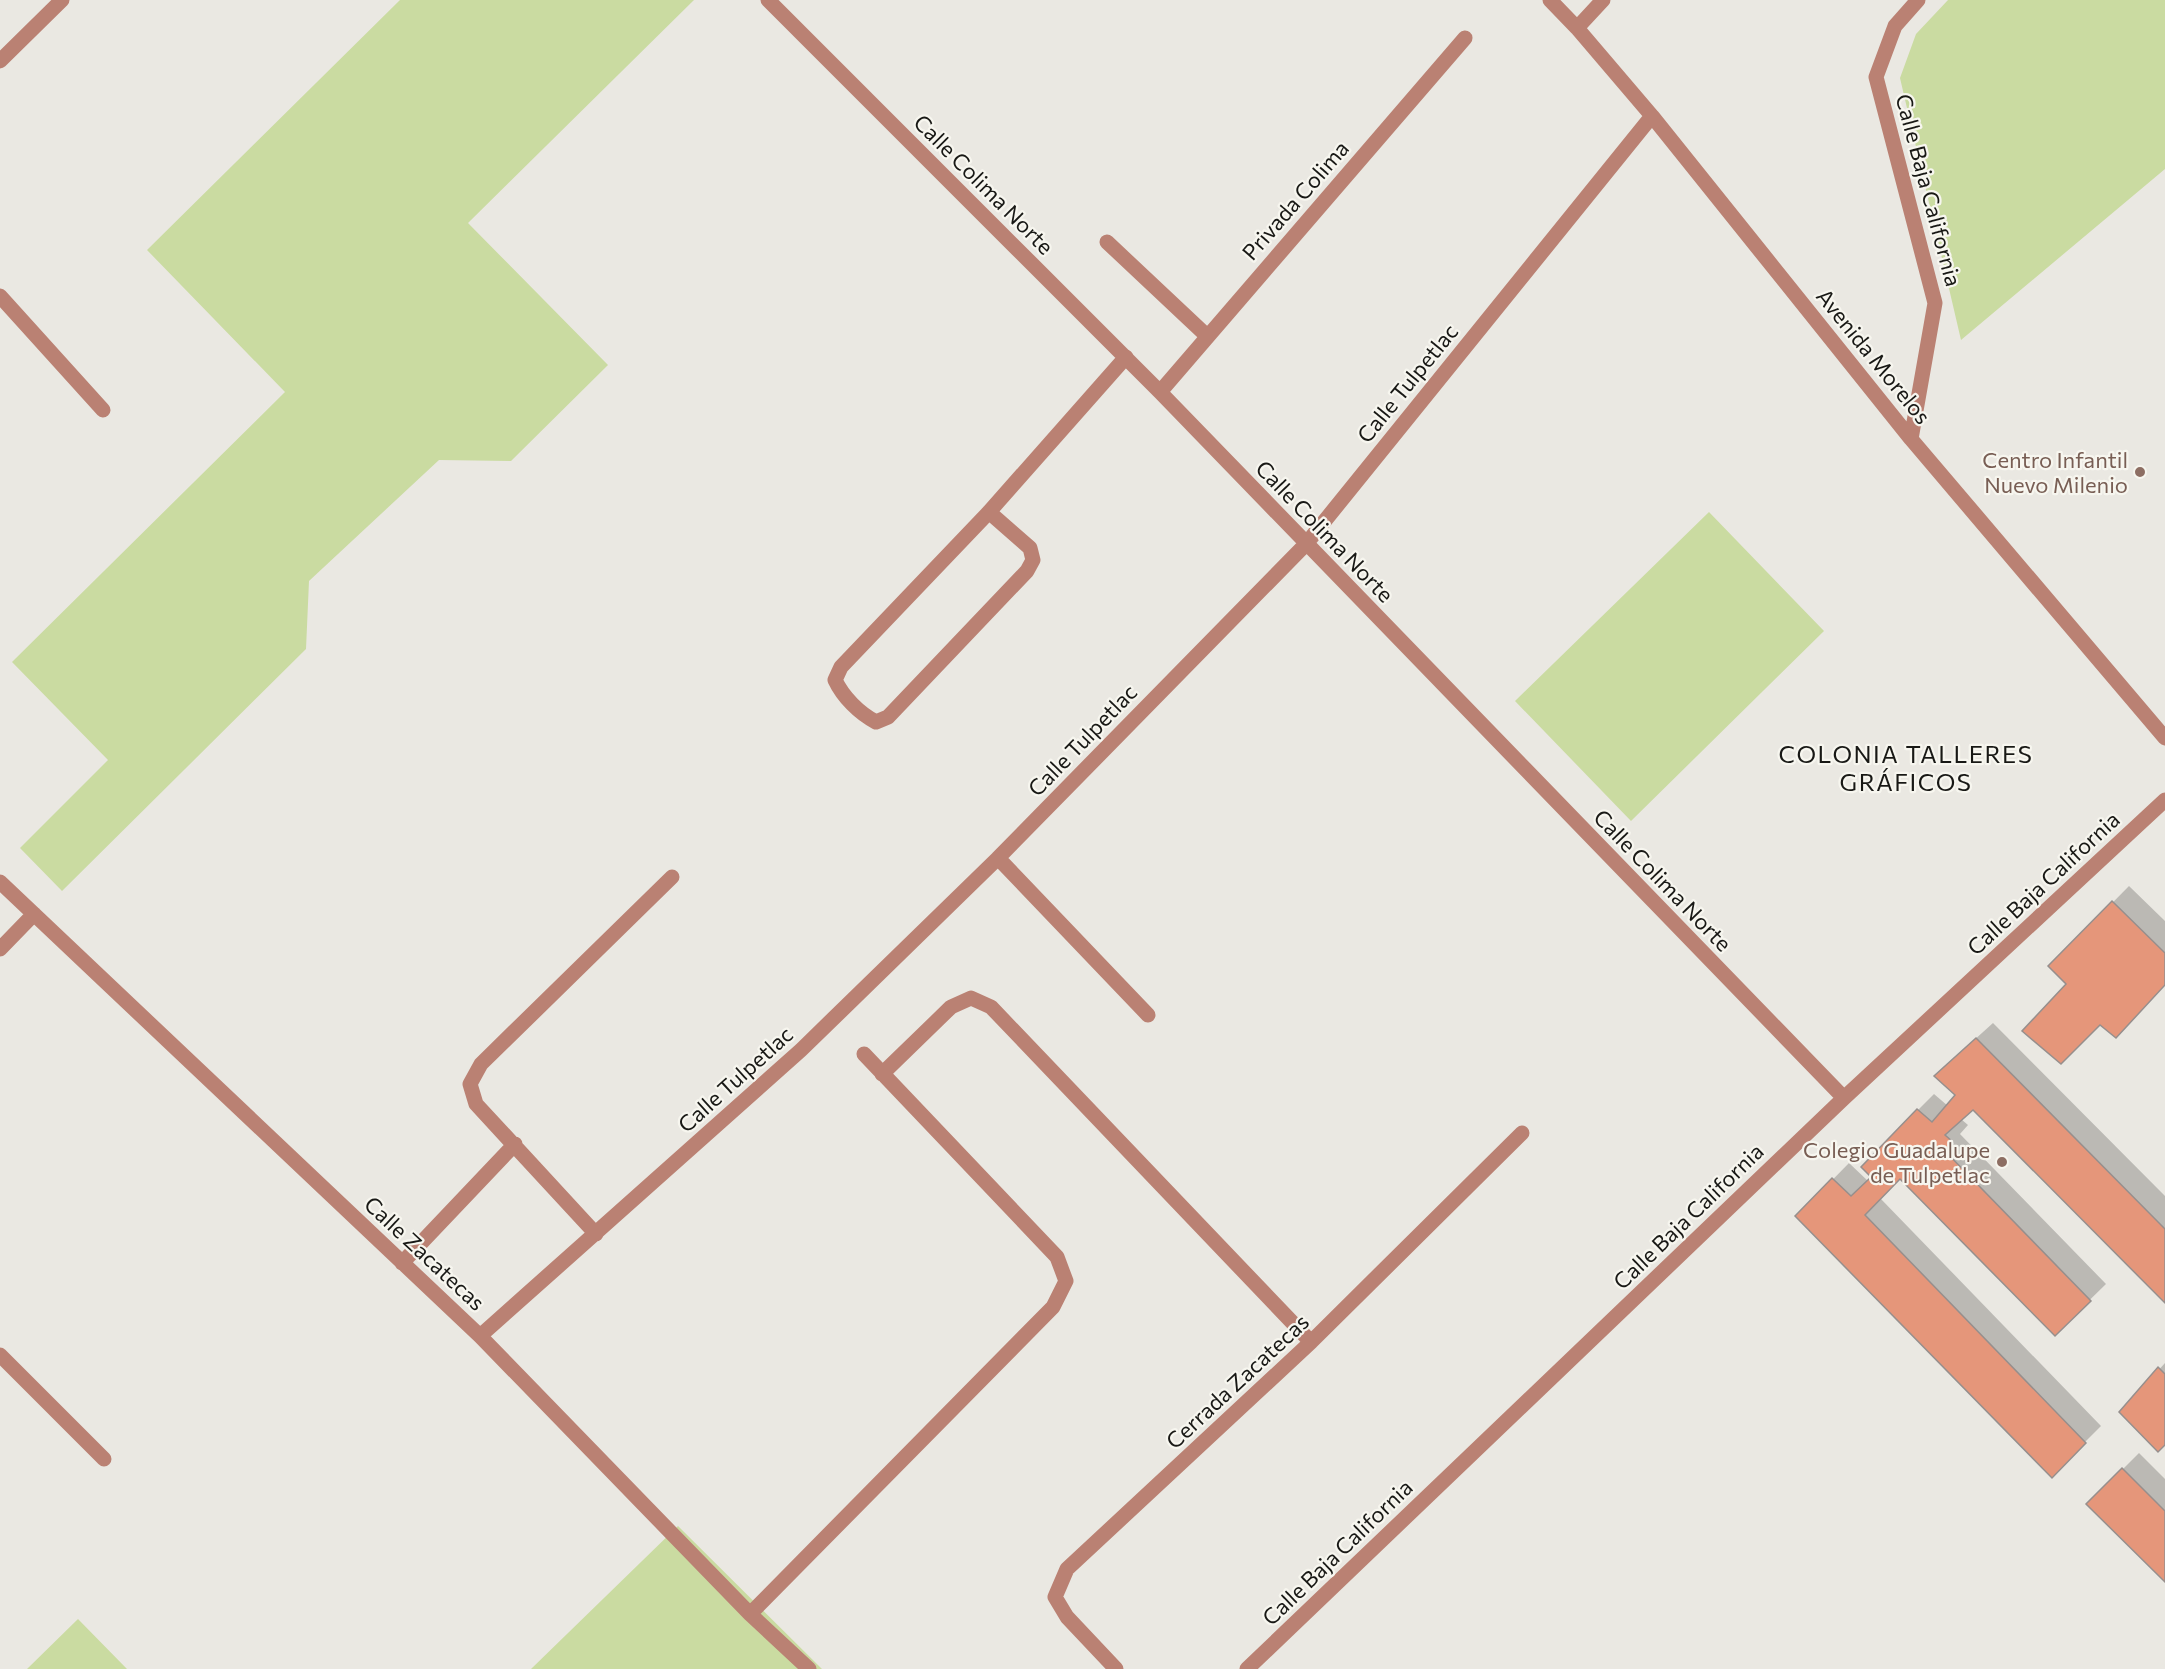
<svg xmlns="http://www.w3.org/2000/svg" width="2165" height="1669" font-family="Commissioner,sans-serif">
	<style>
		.green { fill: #cadba1 }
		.shadow { fill: #0003 }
		.building { fill: #e5967a; stroke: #968f8d; stroke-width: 1.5 }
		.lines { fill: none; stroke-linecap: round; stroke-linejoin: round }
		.street { stroke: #ba8173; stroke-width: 15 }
		.education-dot { fill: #8d6e63; stroke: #f7f6ef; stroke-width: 2 }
		.labels { text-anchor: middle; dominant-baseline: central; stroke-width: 4.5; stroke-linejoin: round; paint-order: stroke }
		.street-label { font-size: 22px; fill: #181815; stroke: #f7f6ef }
		.education-label { font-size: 22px; fill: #785e54; stroke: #f7f6ef; text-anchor: end }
		.neighbourhood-label { font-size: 24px; letter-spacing: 1.5px; fill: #181815; stroke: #f7f6ef }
	</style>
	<rect width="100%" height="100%" fill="#eae8e2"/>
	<path class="green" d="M400,0h294l-226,223 140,142 -97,96 -72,-1 -130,121 -3,68 -244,242 -42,-43 88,-88 -96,-98 273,-270 -138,-142z
		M1948,0h217v169l-204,171 -61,-262 16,-44z
		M1709,512l115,119 -193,190 -116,-120z
		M678,1526l144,143h-291z
		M78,1619l49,50h-100z"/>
	<path class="shadow" d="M2129,886l36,35v63h-96l-19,-18z
		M1993,1023l172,173v105l-191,-193 -13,11 7,6 -8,9 146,150 -51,50 -155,-156 -20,20 221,228 -49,49 -255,-259 52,-53 19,18 50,-71 16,-16 14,12 9,-12 -5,-34z
		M2165,1363v81l-44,-33z
		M2139,1453l26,26v101l-77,-76z"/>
	<path class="building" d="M2112,901l53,52v32l-49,53 -16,-13 -39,39 -39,-33 44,-47 -18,-18z
		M1976,1038l189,191v74l-192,-193 -28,25 8,7 -8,9 146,150 -36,35 -155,-157 -35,36 221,228 -34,35 -257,-262 37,-38 19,18 20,-19 -10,-10 56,-58 15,13 23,-27 -21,-19z
		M2158,1367l7,7v71l-7,7 -39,-40z
		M2122,1468l43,43v71l-79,-78z"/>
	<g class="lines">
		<path class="street" d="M768,0l392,392 684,706
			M1550,0l27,28 75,88 259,323 254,299
			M1577,28l26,-28
			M0,61l62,-61
			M1107,242l100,94
			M0,296l103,114
			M1160,392l305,-354
			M1911,439l24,-136 -59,-226 19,-51 23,-26
			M989,512l41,36 3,12 -6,11 -139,146 -12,5c-17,-9 -33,-25 -41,-42l6,-13 148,-155 137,-155
			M998,858l150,157
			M0,882l480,454 270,278 59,55
			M0,949l34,-35
			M882,1074l69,-67 20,-9 20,9 320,335
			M596,1234l-120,-130 -6,-20 11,-20 191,-187
			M402,1263l113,-119
			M480,1336l321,-286 197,-192 308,-314 346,-428
			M0,1355l104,104
			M750,1614l303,-307 13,-26 -9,-24 -193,-203
			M1116,1669l-49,-52 -12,-20 12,-28 244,-227 211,-209
			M1247,1669l597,-571 321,-298"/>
	</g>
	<g class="education-dot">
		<circle cx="2140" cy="472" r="6"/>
		<circle cx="2002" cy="1162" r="6"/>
	</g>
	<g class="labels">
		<g class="street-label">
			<text transform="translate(984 184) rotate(45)">Calle Colima Norte</text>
			<text transform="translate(1929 190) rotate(75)">Calle Baja California</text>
			<text transform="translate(1295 200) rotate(-49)">Privada Colima</text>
			<text transform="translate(1874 356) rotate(51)">Avenida Morelos</text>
			<text transform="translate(1407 383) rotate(-51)">Calle Tulpetlac</text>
			<text transform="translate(1325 531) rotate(46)">Calle Colima Norte</text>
			<text transform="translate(1082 740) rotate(-46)">Calle Tulpetlac</text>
			<text transform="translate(1663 880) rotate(46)">Calle Colima Norte</text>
			<text transform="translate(2043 883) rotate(-43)">Calle Baja California</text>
			<text transform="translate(735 1079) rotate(-42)">Calle Tulpetlac</text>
			<text transform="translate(1688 1216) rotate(-44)">Calle Baja California</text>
			<text transform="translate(425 1253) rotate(43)">Calle Zacatecas</text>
			<text transform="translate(1237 1381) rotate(-43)">Cerrada Zacatecas</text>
			<text transform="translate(1337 1552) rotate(-44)">Calle Baja California</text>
		</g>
		<g class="education-label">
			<text x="2128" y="459">Centro Infantil<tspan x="2128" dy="25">Nuevo Milenio</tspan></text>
			<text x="1990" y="1149">Colegio Guadalupe<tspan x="1990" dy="25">de Tulpetlac</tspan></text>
		</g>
		<g class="neighbourhood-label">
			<text x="1906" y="753">COLONIA TALLERES<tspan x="1906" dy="28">GRÁFICOS</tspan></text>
		</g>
	</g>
</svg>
